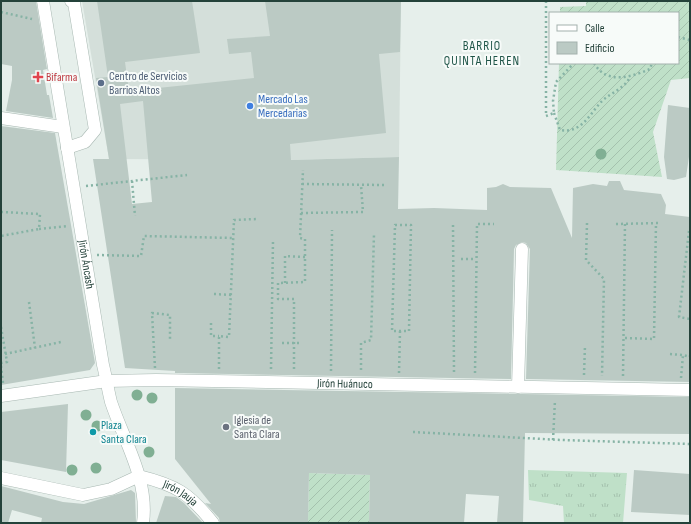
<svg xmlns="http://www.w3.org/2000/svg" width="691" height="524" font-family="'Sofia Sans Condensed',sans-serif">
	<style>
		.built { fill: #d4dfda }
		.grass { fill: url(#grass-tufts) }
		.garden { fill: url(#garden-furrows) }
		.building { fill: #bbcac4; fill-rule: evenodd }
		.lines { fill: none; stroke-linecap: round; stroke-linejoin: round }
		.minor-casing { stroke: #a8b8b2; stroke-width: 13 }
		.path { stroke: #86b3a5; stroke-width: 2.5; stroke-dasharray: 2 3; stroke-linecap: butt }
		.minor { stroke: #fff; stroke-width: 12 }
		.tree { fill: #80af93 }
		.health-dot { fill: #e0444e; stroke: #f7fbf9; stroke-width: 1.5 }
		.service-dot { fill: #5c6f8a; stroke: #f7fbf9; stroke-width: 1.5 }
		.shop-dot { fill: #3f7fe0; stroke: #f7fbf9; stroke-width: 1.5 }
		.worship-dot { fill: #6b7280; stroke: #f7fbf9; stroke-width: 1.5 }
		.culture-dot { fill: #0f9aa8; stroke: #f7fbf9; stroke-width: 1.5 }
		.labels { text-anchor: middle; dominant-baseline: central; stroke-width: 4; stroke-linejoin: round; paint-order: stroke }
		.service-label { font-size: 12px; fill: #4e5e75; stroke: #f7fbf9; text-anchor: start }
		.health-label { font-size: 12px; fill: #be3a42; stroke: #f7fbf9; text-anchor: start }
		.shop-label { font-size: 12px; fill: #366cbe; stroke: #f7fbf9; text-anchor: start }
		.street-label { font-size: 12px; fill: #24423a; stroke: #f7fbf9 }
		.worship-label { font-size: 12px; fill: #5b616d; stroke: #f7fbf9; text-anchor: start }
		.culture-label { font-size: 12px; fill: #0d838f; stroke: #f7fbf9; text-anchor: start }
		.neighbourhood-label { font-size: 13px; letter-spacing: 1px; fill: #1f5548; stroke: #f7fbf9 }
	</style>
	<defs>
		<pattern id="grass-tufts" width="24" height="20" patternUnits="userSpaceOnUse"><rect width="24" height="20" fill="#bfe0c8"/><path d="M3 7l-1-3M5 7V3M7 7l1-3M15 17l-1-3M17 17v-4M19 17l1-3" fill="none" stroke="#a4c1ad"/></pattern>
		<pattern id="garden-furrows" width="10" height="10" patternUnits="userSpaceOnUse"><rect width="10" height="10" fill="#bfe0c8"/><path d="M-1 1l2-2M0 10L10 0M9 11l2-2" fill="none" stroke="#a4c1ad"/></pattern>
	</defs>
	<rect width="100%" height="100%" fill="#e6efeb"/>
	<path class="built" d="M82,1h319l-2,156 -110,3 -180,-1z"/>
	<path class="grass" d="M528,470l99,3 -4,50h-59l-1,-17 -34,-6z"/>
	<path class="garden" d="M586,1h101l3,2v75l-19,2 -18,52 9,45 -106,-7 3,-107h119v-50h-118v-6l26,-1z
		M309,473l61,2 -1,48h-61z"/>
	<path class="building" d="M1,1h35l11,68 -4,1 4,25h2l4,23 -47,-7 6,-31v-14l-11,-2z
		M97,1h95l8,52 -75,9 4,29 125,-13 -3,-26 -22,2 -2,-15 43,-3 -5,-35h136l-1,51 -21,2 7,79 -96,11 1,16 108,-3 -1,52 36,-1 53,2v-22l9,-1 7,-3 7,3 41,1 21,50 1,-50 20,-4 14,2 2,-5h11l4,9 37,4 5,11 -1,9 25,3v165l-164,-3 4,-130 -4,-6 -4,-1 -6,3 -2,4 -3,130 -336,-6v-2l-50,-3 -32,-209h16l-13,-81 12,-1zM143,101l9,101 -20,2 -12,-100z
		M668,105l22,3v42l-4,27 -12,3 -7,-1 -3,-22z
		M1,126l54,7 40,230 -5,7 -89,15z
		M175,388l515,9v37l-165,-1 -2,90h-26l2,-27 -33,-2 -2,29h-95l1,-48 -61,-2 -1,50h-88l-1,-5 -14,-15 6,1 -36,-45z
		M68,404l-2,68 -65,-12v-48z
		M634,470l56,4v41l-59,-3z
		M1,486l62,16 21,2 47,-14 4,3 1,30h-95l1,-5 -30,-8 -4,13h-7z
		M165,496l11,1 8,6 19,20h-47z"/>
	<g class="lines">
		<defs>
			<g id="minor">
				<path id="s1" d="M43,1l60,364c3,12 5,25 8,37 13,39 38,78 32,121"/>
				<path d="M1,118l62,9"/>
				<path d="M67,148l18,-6 10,-12 -21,-127 -3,-2"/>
				<path d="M518,387l4,-138"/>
				<path id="s2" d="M1,396l106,-15 49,-1 534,10"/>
				<path id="s3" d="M139,476c37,9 50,17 74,47"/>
				<path d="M1,478l82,17 28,-6 28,-13"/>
			</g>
		</defs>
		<use href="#minor" class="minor-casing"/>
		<path class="path" d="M546,1v115l8,-3 -1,-12 3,-19 18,-19
			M1,12l31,7
			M678,37l12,3
			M594,63c12,22 38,14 56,6l2,-6
			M554,113l6,17c22,4 30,-17 42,-29 10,-9 22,-12 28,-24
			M132,181l3,35
			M302,184l82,1
			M86,186l101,-11
			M1,212l39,2 -1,15 -38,7
			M301,213l62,-1 -2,-27
			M587,223l-1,37 18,19 -2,97
			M616,224l45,-1
			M395,225h16l-2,106h-17z
			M453,225l1,148
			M39,229l29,-3
			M689,231l-10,86 11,2
			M97,255l44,1 3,-20 89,2
			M461,259h15
			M285,283v-27l20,1
			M214,294l18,1
			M29,302l6,46
			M211,323v13h8
			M1,327l6,35 -6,1
			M625,338l29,1 2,-116
			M282,343h20
			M5,354l56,-12
			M670,354l13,1
			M1,366l2,17
			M155,368l-3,-55 18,2v24
			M219,369v-33l10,1 5,-117 23,-1
			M271,369l2,-129
			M294,369v-70h-16v-16l27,-1v-43l-5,-1 3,-68
			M361,370v-27l10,-3 3,-106
			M331,371l1,-141
			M399,373l1,-42
			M475,373l2,-149h17
			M584,375l1,-30
			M623,376l2,-153
			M681,378l2,-23 7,2v-3
			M413,432l148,8 129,4
			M553,440l2,-40"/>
		<use href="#minor" class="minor"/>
	</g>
	<g class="tree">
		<circle cx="601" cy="154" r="5.5"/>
		<circle cx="137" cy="395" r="5.5"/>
		<circle cx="152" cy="398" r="5.5"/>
		<circle cx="86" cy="415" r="5.5"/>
		<circle cx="97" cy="426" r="5.5"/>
		<circle cx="149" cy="452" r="5.5"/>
		<circle cx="96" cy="468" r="5.5"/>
		<circle cx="72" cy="470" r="5.5"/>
	</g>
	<path class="health-dot" d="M36 71h4v4h4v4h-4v4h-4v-4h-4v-4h4z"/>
	<circle class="service-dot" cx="101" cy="83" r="4"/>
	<circle class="shop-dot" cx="250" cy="106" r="4"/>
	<circle class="worship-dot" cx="226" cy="427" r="4"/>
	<circle class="culture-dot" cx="93" cy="432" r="4"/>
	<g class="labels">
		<g class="service-label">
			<text x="109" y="76">Centro de Servicios<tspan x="109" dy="14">Barrios Altos</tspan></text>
		</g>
		<g class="health-label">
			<text x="46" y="77">Bifarma</text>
		</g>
		<g class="shop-label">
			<text x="258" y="99">Mercado Las<tspan x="258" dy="14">Mercedarias</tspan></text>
		</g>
		<g class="street-label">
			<text stroke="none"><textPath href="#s1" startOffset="267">Jirón Áncash</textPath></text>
			<text stroke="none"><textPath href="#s2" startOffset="345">Jirón Huánuco</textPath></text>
			<text stroke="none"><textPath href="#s3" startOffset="45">Jirón Jauja</textPath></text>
		</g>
		<g class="worship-label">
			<text x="234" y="420">Iglesia de<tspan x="234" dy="14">Santa Clara</tspan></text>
		</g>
		<g class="culture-label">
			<text x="101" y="425">Plaza<tspan x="101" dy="14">Santa Clara</tspan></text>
		</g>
		<g class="neighbourhood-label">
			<text x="482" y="46">BARRIO<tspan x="482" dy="15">QUINTA HEREN</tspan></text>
		</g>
	</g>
	<rect width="691" height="524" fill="none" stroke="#24423a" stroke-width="4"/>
	<rect x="549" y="12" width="130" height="52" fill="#f7fbf9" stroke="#a3b1ad"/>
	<rect x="557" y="25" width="20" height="6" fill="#ffffff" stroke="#a3b1ad"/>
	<text x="585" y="32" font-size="12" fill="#24423a">Calle</text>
	<rect x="557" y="42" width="20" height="12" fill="#bbcac4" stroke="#a3b1ad"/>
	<text x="585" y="52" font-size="12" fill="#24423a">Edificio</text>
</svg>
